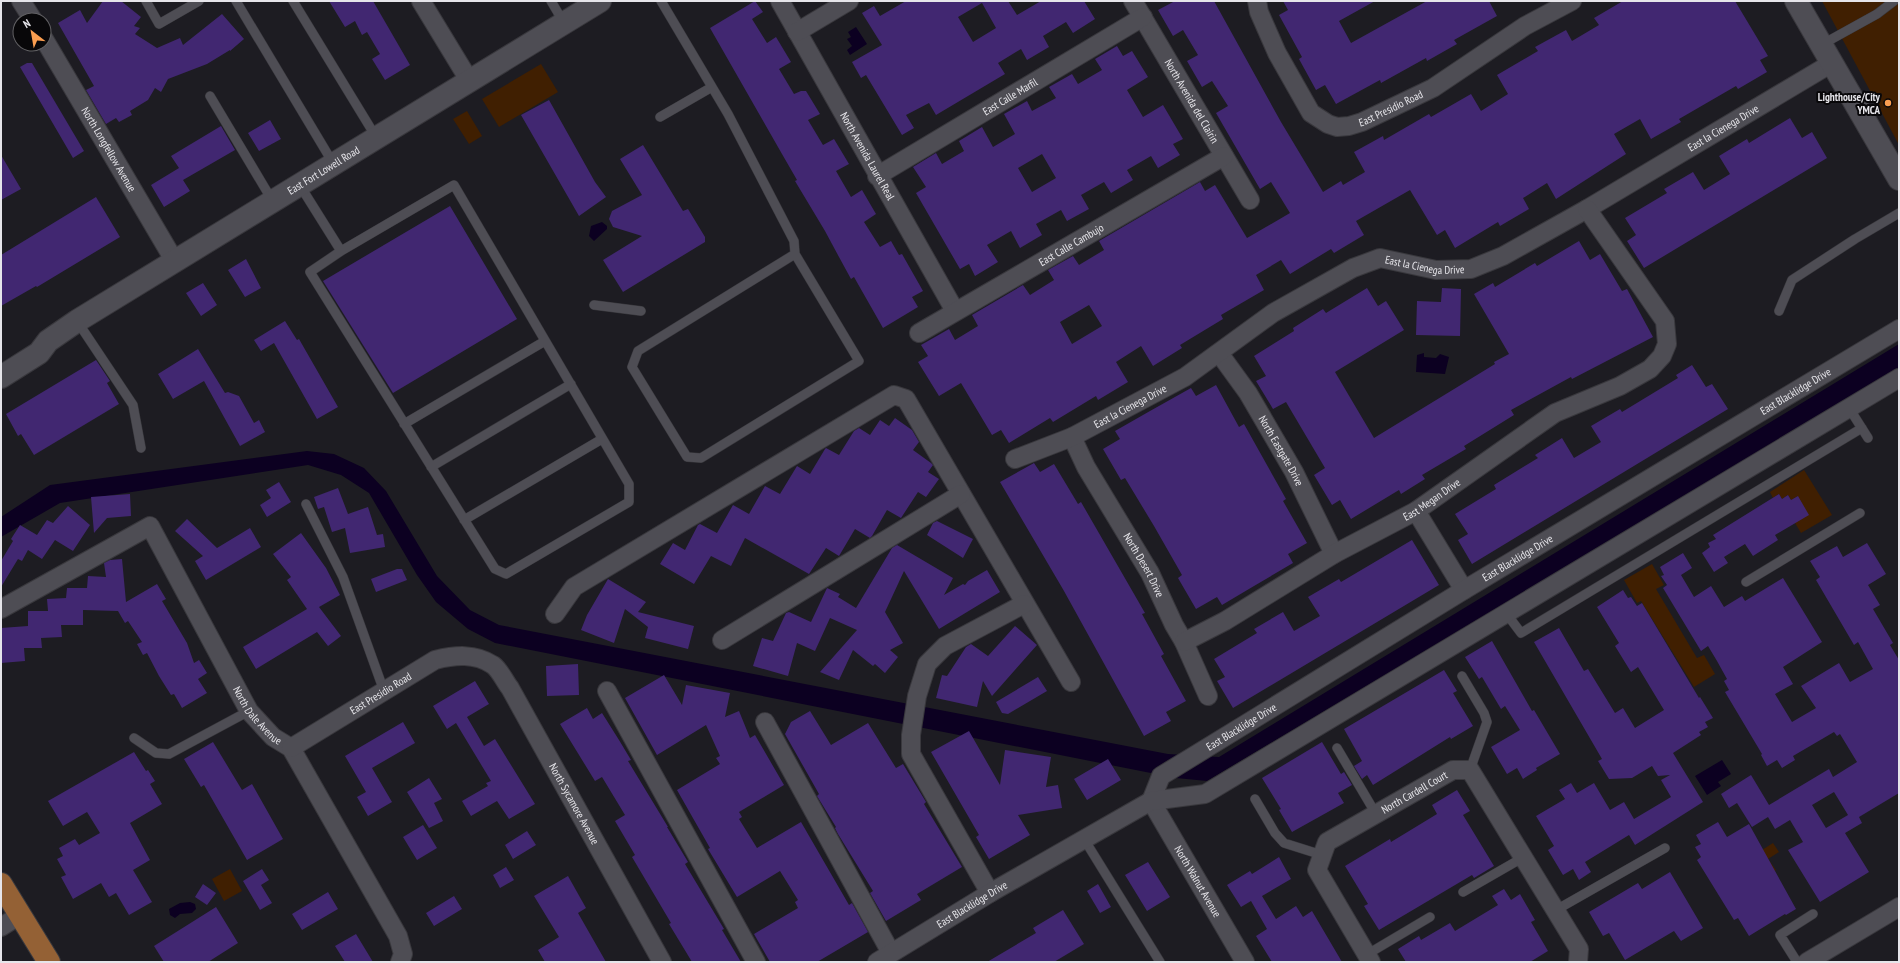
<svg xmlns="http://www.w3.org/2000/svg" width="1900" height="963" font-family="'PT Sans Narrow',sans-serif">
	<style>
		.grass { fill: #401f01 }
		.water { fill: #0c0021 }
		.building { fill: #412771; fill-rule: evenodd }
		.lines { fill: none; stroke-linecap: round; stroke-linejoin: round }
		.lane-casing { stroke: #39383d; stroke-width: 10 }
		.street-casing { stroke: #39383d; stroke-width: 20 }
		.secondary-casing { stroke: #39383d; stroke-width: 24 }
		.primary-casing { stroke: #39383d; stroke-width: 24 }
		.lane { stroke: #4e4d54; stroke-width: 9 }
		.street { stroke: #4e4d54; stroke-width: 18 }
		.secondary { stroke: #4e4d54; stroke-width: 22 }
		.primary { stroke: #946135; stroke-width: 22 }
		.poi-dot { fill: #fb9e50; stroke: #080709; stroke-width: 1.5 }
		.labels { text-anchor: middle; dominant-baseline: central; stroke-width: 4; stroke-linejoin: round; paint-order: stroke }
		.street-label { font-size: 11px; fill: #e6e5ea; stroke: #080709 }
		.poi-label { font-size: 11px; font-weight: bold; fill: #e6e5ea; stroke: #080709; text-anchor: end }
	</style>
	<rect width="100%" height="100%" fill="#1d1c22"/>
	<path class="grass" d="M1822,1h77v144z
		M541,64l17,28 -59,35 -17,-28z
		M467,111l15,25 -13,8 -16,-25z
		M1804,470l28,45 -31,18 -6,-10 3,-27 -7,4 -3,-5 -6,4 -3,-5 -6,4 -3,-6z
		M1652,564l12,21 -8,4 41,69 7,-3 11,19 -21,13 -53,-86 -4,2 -13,-23z
		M1773,843l6,9 -11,7 8,11 -3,2 -19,-17z
		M230,869l12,22 -18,10 -12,-22z"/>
	<path class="water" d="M856,27l11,17 -17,11 -3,-5 5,-4 -5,-7 4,-2 -3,-5z
		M602,222l5,4v3l-13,12 -5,-5 2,-10z
		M1899,344v25l-692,412 -31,-3 -681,-135 -27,-14 -32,-27 -19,-27 -48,-82 -28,-18 -33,-10 -248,38 -59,34v-20l49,-32 257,-34 27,3 30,14 22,23 51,85 33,34 29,15 669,129 51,3z
		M1424,353v4l12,1 4,-4 9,3 -4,17 -29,-2 1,-17z
		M1722,760l9,14 -13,8 3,4 -14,9 -12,-19z
		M190,902l5,2 1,5 -4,4 -12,1 -5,4 -5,-3 -1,-6 11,-6z"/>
	<path class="building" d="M103,1h18l20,16 -7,9 6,2 -5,6 22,14 23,-10 3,7 39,-31 22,25 -14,12v-1l-23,14 -39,15 -7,13 -6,-4 -7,12 -18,11 2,4 -13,7 -3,-4 -10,6 -20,-34 8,-4 -36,-63 22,-13 7,13z
		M329,1h44l37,64 -25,15 -13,-21 8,-5 -13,-22 -5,3 -7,-14 -10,6z
		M755,1l8,11 -11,7 15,24 9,-6 15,25 -12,7 15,25 7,-3h5l14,23 -12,6 15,25 11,-6 15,25 -13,7 15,26 11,-7 14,24 -12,8 16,25 11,-6 8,14 3,-1 21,37 -11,6 6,10 -35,21 -29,-51 -3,2 -12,-22 -14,-26 -30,-50 2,-1 -15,-26 -72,-126z
		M906,1h102l9,14 24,-14h43l11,18 -22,14 -7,-11 -23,14 6,11 -22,13 -6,-11 -23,14 7,11 -69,41 -7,-12 -23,12 8,13 -12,7 -36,-60 -5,3 -9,-16 30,-17 -20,-32 12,-7 6,10zM982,3l14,25 -23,14 -15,-25z
		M1175,1h39l67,121 42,70 18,-11 2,4 22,-13 -11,-20 29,-16 1,4 45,-26 2,3 40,-23 10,17 27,-17 -11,-19 41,-24 -3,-4 31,-17 6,11 27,-16 -5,-7 29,-17h112l33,55 -8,4 7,12 -29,17 -2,-3 -57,33 2,3 -30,17 -11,-20 -26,15 12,20 -70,45 -9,-16 -24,15 6,11 -29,17 -2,-4 -43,26 -10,-18 -8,5 -27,-45 -54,31 8,14 -30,18 -3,-4 -41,25 -9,-14 -25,15 8,15 -43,25 2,4 -43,26 2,3 -29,18 -12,-20 -25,16 12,20 -30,18 -2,-4 -43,26 -3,-4 -41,25 -8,-13 -9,5 -31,-52 -22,13 -21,-34 10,-6 -7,-11 28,-16 6,11 23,-14 -6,-11 51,-30 7,10 24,-15 -6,-10 25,-14 6,9 25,-15 -5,-9 101,-59 5,9 10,-6 32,53 43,-25 -19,-31 -11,7 -44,-76 12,-7 -16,-25 -10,6 -15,-26 11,-6 -15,-25 -10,6 -15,-26zM1089,305l13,21 -30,18 -12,-22z
		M1283,1h92l-36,20 12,22 76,-42h62l8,15 -43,24 3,4 -30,17 -1,-3 -45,25 -1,-3 -44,24 -11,-19 -9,5 -17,-31 3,-2 -23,-42 9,-5z
		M1117,46l6,10 9,-5 16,26 -21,13 16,27 20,-12 20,34 -10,5 7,11 -22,13 -7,-12 -24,14 6,10 -22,13 -7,-11 -23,13 8,14 -22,12 -6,-11 -25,14 6,11 -22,13 -9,-17 -24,14 11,17 -23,14 -6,-12 -9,5 -44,-76 10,-6 -13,-20 23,-14 6,11 22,-13 -5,-10 23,-14 11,20 22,-13 -11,-20 23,-13 5,10 24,-13 -7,-11 23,-13 6,10 24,-14 -7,-11zM1042,154l14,24 -24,14 -14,-24z
		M27,63h5l52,88 -11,7 -53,-91z
		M549,100l46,82 11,15 -27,19 -58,-101z
		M1790,118l12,20 10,-6 15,26 -183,110 -17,-27 9,-6 -11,-17 42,-25 -3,-4 29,-17 11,18 26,-16 -11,-18 28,-17 2,4z
		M270,120l11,19 -22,12 -11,-18z
		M221,126l14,24 -52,30 7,11 -26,16 -13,-22 28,-17 -8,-12z
		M643,145l40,66 5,-2 17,28v5l-82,50 -20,-32 39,-24 -29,-9 -4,-8 3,-8 30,-16 -22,-36z
		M1,155l20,34 -20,11z
		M96,197l24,40 -83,50 -1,-1 -35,20v-51z
		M450,206l67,113 -124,74 -70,-112z
		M1579,241l11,19 10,-6 22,37 5,-2 26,48 -81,42 -1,-2 -60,33 3,5 -50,31 2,3 -44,26 3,4 -24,15 -2,-4 -48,29 -11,-19 -8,5 -18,-30 11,-7 -39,-66 -13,7 -17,-28 10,-5 -12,-20 40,-25 -1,-3 30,-19 3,4 41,-25 11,18 8,-5 18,29 -69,42 39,66 121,-74 -1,-2 15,-8 -35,-60 19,-11 2,4 40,-24 2,3z
		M246,259l15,29 -16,9 -17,-27z
		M203,283l14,22 -16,11 -15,-23z
		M1442,288l19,1 -1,47 -44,-1 1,-34 24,1z
		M285,321l12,19 2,-1 39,68 -21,12 -43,-76 -13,8 -7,-11z
		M198,349l27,44 3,-1 11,4 15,27 5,-3 6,12 -25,14 -36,-65 -31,18 -15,-25z
		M96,360l14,21 -3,2 12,21 -85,51 -13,-21 -3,2 -12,-22z
		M1692,365l14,22 6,-3 16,25 -256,155 -14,-24 10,-6 -13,-20 41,-25 -2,-4 44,-27 -3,-3 27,-17 12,20 27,-16 -10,-16 29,-17 2,3 56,-34 -2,-3z
		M1216,385l23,42 5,-3 42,75 -3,2 24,42 -19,11 5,9 -39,23 -32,19 -5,-8 -21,12 -18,-31 4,-3 -28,-49 -29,-48 -4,2 -18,-31 17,-10 -5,-8 35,-20 41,-23 5,8z
		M895,418l17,12 7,12 -6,8 18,13 2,2 -5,7 11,7 -13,18 -8,-5 -17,26 -14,-8 -15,26 -2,2 -15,-9 -16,27 -13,-8 -17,26 -64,-36 -14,28 -20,-10 -17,28 -34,-20 13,-21 12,7 13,-25 2,-1 17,9 16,-28 16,9 16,-28 15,8 17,-28 13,8 15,-25 1,-1 13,7 15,-24 5,-3 11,7 10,-15 9,6z
		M1034,463l6,9 14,-8 24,40 3,-2 64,111 -3,1 22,40 -3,2 25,45 -20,11 5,9 -27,15 -80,-145 -64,-109z
		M279,482l12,20 -24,15 -7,-12 11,-7 -5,-8z
		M338,488l10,26 20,-7 9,28 6,-1 2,13 -35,6 -5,-25 -13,4 -8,-25 -6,2 -4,-12z
		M130,494l1,22 -24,2 -13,15 -3,-36z
		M1779,494l3,5 6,-4 3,5 7,-4 11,19 -34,20 3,5 -25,16 -8,-12 -21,13 4,6 -14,9 -12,-19 8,-6 -2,-4 8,-4 -3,-4z
		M68,506l22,19 -17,26 -18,-11 -13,19 -14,-9 -6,11 -4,-2 -17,28v-26l12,-20 -2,-2 9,-14 17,10 10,-15 6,3z
		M187,519l30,29 33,-20 11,19 -55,33 -11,-19 8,-5 -28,-25z
		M937,521l36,18 -10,19 -36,-23 6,-12z
		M301,533l25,35 14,27 -21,12 22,29 -13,10 -11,-14 -61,37 -13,-22 64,-38 -20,-29 4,-3 -18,-23z
		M1412,540l27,45 -206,123 -16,-27 8,-4 -11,-18 43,-26 -3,-4 29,-17 11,19 26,-15 -12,-19 31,-18 2,3z
		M1867,543l19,31 -18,11 12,20 -7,4 20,34 -3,2 9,15v133l-40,24 3,6 -17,10 24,39 -49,30 -32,-52 15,-8 -13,-22 -15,9 -7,-12 -16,10 -15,-24 -8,5 -8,-14 30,-19 18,30 60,-36 4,8 24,-15 -17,-28 -3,2 -3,-4 -41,24 2,4 -13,8 -5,-8 -10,6 -6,-11 1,-1 -37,-62 4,-2 -5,-9 3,-2 -10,-18 -9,-15 -7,5 -38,-63 4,-3 -6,-9 3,-1 -4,-8 23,-14 9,15 -11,7 13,22 17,-11 13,21 18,-11 3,5 38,-23 39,64 -39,25 10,17 -18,10 17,28 24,-14 -15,-22 38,-23 11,19 23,-13 -15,-27 -4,3 -38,-65 4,-3 -10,-16 27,-15 6,11zM1834,792l14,23 -22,13 -14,-23z
		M897,545l56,33 -9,17 19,-11 2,1 3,-4 19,-11 13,22 -61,37 -35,-58 -19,41 18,31 -13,7 8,7 -13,16 -10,-9 -2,2 -20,-16 -14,30 -19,-8 37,-42 -27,-12 -15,33 -18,-8 -9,33 -35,-10 9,-28 11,3 13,-28 3,-1 22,10 16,-34 13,6 -2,3 18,11 36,-60z
		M122,559l4,43 31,-18 9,15 -4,2 25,42 7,20 5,-3 8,13 -9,6 9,14 -25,15 -8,-14 -3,1 -12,-19 -12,-23 -4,2 -6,-11 5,-2 -14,-21 -3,2 -7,-12 -35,-1v15h-22l1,12 -21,1 1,10h-18l1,13 -24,2v-35l27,-2v-15h20l-1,-12 19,-1 1,-10h20l1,-12 18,1 -2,-14 6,-3z
		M397,569h5l5,11 -31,12 -5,-13z
		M608,579l38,23 -8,10 56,14 -6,23 -43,-11 3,-11 -23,-18 -11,34 -33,-13 6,-15z
		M1623,590l5,8 3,-1 6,9 5,-3 57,95 1,-1 13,21 -8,4 3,5 -9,5 2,3 -28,18 30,49 -68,43 -6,-10 -44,27 6,10 -12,8 -6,-11 -10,6 -15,-25 6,-4 -18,-30 29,-17 -6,-9 12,-7 6,10 17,-10 16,27 14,-8 10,17 37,-22 -10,-17 9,-5 -12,1 -6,-10 -20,12 -23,1 -11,-18 4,-2 -68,-117 25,-14 25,43 4,-2 27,44 8,-5 12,20 29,-18 -26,-43 -7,5 -16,-26 4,-3 -22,-36z
		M1015,626l22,19 -45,51 -9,-15 -6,26 -41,-9 6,-23 5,1 19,-29 5,-3 17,12z
		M1492,641l40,70 2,-1 26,44 -24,14 1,2 -14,9 -6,-11 -10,6 -16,-27 29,-17 -15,-24 -4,3 -19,-32 -3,2 -14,-22z
		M578,664l1,31 -32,1 -1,-30z
		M1444,670l13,21 -4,2 20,33 -22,13 -1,-2 -77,48 -6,-10 -5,4 -8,-13 8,-5 -18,-32z
		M664,675l18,30 4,-20 44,8 -5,24 14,-6 11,27 5,-3 29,50 -45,27 3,5 -3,2 18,29 44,-26 48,83 3,-2 16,29 -51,30h-47l-16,-28 44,-26 -3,-6 3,-2 -18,-29 -43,26 -29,-48 2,-1 -33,-58 43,-26 -4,-6 4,-2 -14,-31 -49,30 -32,-57z
		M1038,677l9,14 -39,23 -6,-1 -6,-11z
		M475,681l14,23 -22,13 17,29 11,-7 40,65 -26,15 -12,-18 -26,15 -9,-15 26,-15 -2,-3 5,-2 -35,-58 -9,6 -14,-23z
		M587,708l6,11 9,-6 17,27 12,20 -3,1 40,66h-1l21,35 -3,2 39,65 -2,1 19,32h-49l-6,-10 -17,-28 2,-1 -39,-66 3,-2 -20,-34 10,-6 -23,-38 -7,4 -35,-57z
		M810,711l21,34 37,-22 28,45 7,-4 23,38 -2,2 38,63 -45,27 4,6 -35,21 -16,-28 3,-2 -35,-57 -3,-6 1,-1 -19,-31 2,-2 -34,-60 6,-12z
		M403,722l12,21 -43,25 20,34 -24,14 -11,-19 9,-5 -21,-36z
		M969,731l31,54 5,-35 46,7 -5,30 12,-2 4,23 -44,7 12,20 -41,24 -13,-22 3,-2 -48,-83z
		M213,742l29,48 10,-6 31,55 -36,21 -43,-75 -3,2 -17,-28z
		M1322,742l19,32 3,-2 8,13 -14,8 6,10 -52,29 -13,-22 2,-1 -19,-31z
		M134,752l12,19 2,-1 7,11 -5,3 12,20 -32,19 20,37 -17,10 19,32 -23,13 -13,-22 -7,4 -8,-14 -28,16 -12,-22 5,-2 -9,-16 6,-3 -4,-8 16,-9 4,6 21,-12 -13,-21 -24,14 -15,-25z
		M1108,759l13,21 -34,20 -13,-21z
		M429,778l13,21 -8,4 9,18 -14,7 -22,-36z
		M1457,790l13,21 -7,4 31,51 -20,12 -2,-3 -93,55 -15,-24 4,-2 -23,-38 45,-27 1,3 46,-28 -5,-9z
		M1718,822l9,15 22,-13 47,85 -10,6 -1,-1 -36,22 -11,-18 -4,2 -37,-60 4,-3 -6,-10 6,-3 -5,-9z
		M423,825l14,23 -20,12 -14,-23z
		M527,831l9,14 -23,14 -8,-14z
		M1279,857l12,22 -29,17 14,23 20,-13 7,11 9,-6 30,51h-70l-16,-26 11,-7 -16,-28 -10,6 -14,-22 23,-14 2,3z
		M1148,862l22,35 -23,14 -22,-36z
		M506,867l8,13 -14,8 -7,-13z
		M262,869l7,11 -8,5 11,18 -12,7 -17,-29z
		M1670,872l33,56 -22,13 -7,-10 -49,29 -16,-27 -6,3 -14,-24 49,-29 4,6z
		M568,876l18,32 -8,5 28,49h-61l-7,-12 21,-13 -25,-41z
		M203,884l13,9 -9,12 -12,-8z
		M1098,884l13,23 -11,6 -13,-22z
		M1504,889l7,11 9,-6 15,26 -4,2 17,29 -18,11h-124l-8,-13 21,-13 2,4 29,-17 5,8 43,-26 -6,-9z
		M328,892l10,17 -36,21 -10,-16z
		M454,896l8,13 -28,17 -8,-13z
		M216,907l22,36 -30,19h-44l-10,-16z
		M1063,910l21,34 -30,18h-67l49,-29 -3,-5z
		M356,934l17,28h-28l-10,-16z"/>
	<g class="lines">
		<defs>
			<path id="lane" d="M146,1l13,23 40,-23
				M236,1l97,162
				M293,1l83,136
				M551,1l13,22
				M661,1l67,113 66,127 1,13 64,107 -158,97 -14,-1 -55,-90 6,-16 157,-97
				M1821,45l56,-31 17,-13
				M210,96l62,104
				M660,117l52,-30
				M299,184l42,67 -31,21 185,297 11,5 123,-72v-18l-175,-299 -113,66
				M594,305l47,6
				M1779,311l13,-31 63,-41 44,-26
				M77,321l56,84 8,43
				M1849,408l19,30
				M404,424l141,-83
				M431,467l140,-83
				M306,504l37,73 41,114
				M464,520l138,-81
				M1746,582l114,-69
				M1506,613l15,20 341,-205
				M1462,676l22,37 3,9 -17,48
				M134,738l22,15 13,1 80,-43
				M1337,748l39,66
				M1255,799l20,34 9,10 38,12
				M1084,839l76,123
				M1463,892l61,-35
				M1556,910l109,-62
				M1366,955l64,-38
				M1797,962l-17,-27 33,-21"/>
			<g id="street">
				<path d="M21,1l12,19"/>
				<path d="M421,1l48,79"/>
				<path id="s1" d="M780,1l175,310"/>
				<path id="s2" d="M1133,1l117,199"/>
				<path id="s3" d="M1257,1l2,11 18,41 34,60 17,11 9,3 12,-1 13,-4 71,-34 92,-62 47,-25"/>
				<path d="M797,32l52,-31"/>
				<path id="s4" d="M44,39l130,221"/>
				<path id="s5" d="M877,176l266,-159"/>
				<path id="s6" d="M919,333l305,-177"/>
				<path id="s7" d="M1219,353l29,40 46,79 40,82"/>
				<path id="s8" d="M1072,437l14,30 64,106 24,52 10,17 24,54"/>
				<path id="s9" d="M1015,459l57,-22 113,-60 88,-64 80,-45 27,-10 56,12 35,-1 32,-13 84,-47 245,-146"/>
				<path d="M1416,511l48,79"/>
				<path id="s10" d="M1,609l149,-83 99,185 24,26 18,11 107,188 5,18 -3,8"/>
				<path d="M555,614l19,-27 320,-192 12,4 165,283"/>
				<path d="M722,640l239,-146"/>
				<path id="s11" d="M1184,642l41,-21 109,-67 82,-43 139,-98 65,-27 30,-17 12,-13 5,-12 -2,-23 -78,-112"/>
				<path d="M607,691l149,271"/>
				<path d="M765,722l126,231"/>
				<path id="s12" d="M291,748l144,-88c20,-5 40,-7 58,5 7,5 12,17 17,23l152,274"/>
				<path id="s13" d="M1151,801l10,-25 303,-186 435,-261"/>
				<path id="s14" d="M1151,801l94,161"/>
				<path d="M990,893l-79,-139v-19l6,-39 10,-32 18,-18 79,-42"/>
				<path d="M1,927l19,-12"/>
				<path id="s15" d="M877,962l113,-69 161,-92 54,-7 694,-416"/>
				<path id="s16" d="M1371,962l-54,-92 10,-28 126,-72h17l109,179 -1,13"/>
				<path d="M1807,962l92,-55"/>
			</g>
			<g id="secondary">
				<path d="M1796,1l103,178"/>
				<path id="s17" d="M1,377l38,-24 9,-12 29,-20 523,-320"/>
			</g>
			<path id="primary" d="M1,884l48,78"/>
		</defs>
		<use href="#lane" class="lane-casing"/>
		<use href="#street" class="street-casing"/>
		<use href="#secondary" class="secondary-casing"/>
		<use href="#primary" class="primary-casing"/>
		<use href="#lane" class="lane"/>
		<use href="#street" class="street"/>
		<use href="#secondary" class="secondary"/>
		<use href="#primary" class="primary"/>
	</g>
	<circle class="poi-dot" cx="1888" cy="103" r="4"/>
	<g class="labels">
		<g class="street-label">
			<text stroke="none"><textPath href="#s5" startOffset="155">East Calle Marfil</textPath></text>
			<text stroke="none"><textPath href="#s2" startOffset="116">North Avenida del Clairin</textPath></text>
			<text stroke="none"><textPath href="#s3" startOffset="212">East Presidio Road</textPath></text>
			<text stroke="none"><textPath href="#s9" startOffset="800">East la Cienega Drive</textPath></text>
			<text stroke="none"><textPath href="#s4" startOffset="128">North Longfellow Avenue</textPath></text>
			<text stroke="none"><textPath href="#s1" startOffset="178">North Avenida Laurel Real</textPath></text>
			<text stroke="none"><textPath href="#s17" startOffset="384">East Fort Lowell Road</textPath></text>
			<text stroke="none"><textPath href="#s6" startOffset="176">East Calle Cambujo</textPath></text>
			<text stroke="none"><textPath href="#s9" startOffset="464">East la Cienega Drive</textPath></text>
			<text stroke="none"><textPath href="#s13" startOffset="769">East Blacklidge Drive</textPath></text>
			<text stroke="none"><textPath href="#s9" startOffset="127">East la Cienega Drive</textPath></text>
			<text stroke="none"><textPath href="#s7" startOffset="116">North Eastgate Drive</textPath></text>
			<text stroke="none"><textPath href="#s11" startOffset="286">East Megan Drive</textPath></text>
			<text stroke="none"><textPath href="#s13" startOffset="445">East Blacklidge Drive</textPath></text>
			<text stroke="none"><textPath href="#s8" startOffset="147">North Desert Drive</textPath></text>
			<text stroke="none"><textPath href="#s12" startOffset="105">East Presidio Road</textPath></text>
			<text stroke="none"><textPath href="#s10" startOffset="389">North Dale Avenue</textPath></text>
			<text stroke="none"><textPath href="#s13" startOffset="121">East Blacklidge Drive</textPath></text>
			<text stroke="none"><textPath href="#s16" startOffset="237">North Cardell Court</textPath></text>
			<text stroke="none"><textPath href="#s12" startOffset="390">North Sycamore Avenue</textPath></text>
			<text stroke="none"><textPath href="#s14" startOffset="93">North Walnut Avenue</textPath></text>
			<text stroke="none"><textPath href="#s15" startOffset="111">East Blacklidge Drive</textPath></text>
		</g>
		<g class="poi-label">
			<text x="1880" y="97">Lighthouse/City<tspan x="1880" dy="13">YMCA</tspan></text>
		</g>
	</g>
	<rect width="1900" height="963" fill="none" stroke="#e6e5ea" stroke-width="4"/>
	<g transform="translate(32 32) rotate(329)"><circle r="19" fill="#080709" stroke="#616063"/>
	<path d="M0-3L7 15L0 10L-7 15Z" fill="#fb9e50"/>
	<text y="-6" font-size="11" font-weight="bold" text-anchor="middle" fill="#e6e5ea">N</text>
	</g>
</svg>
